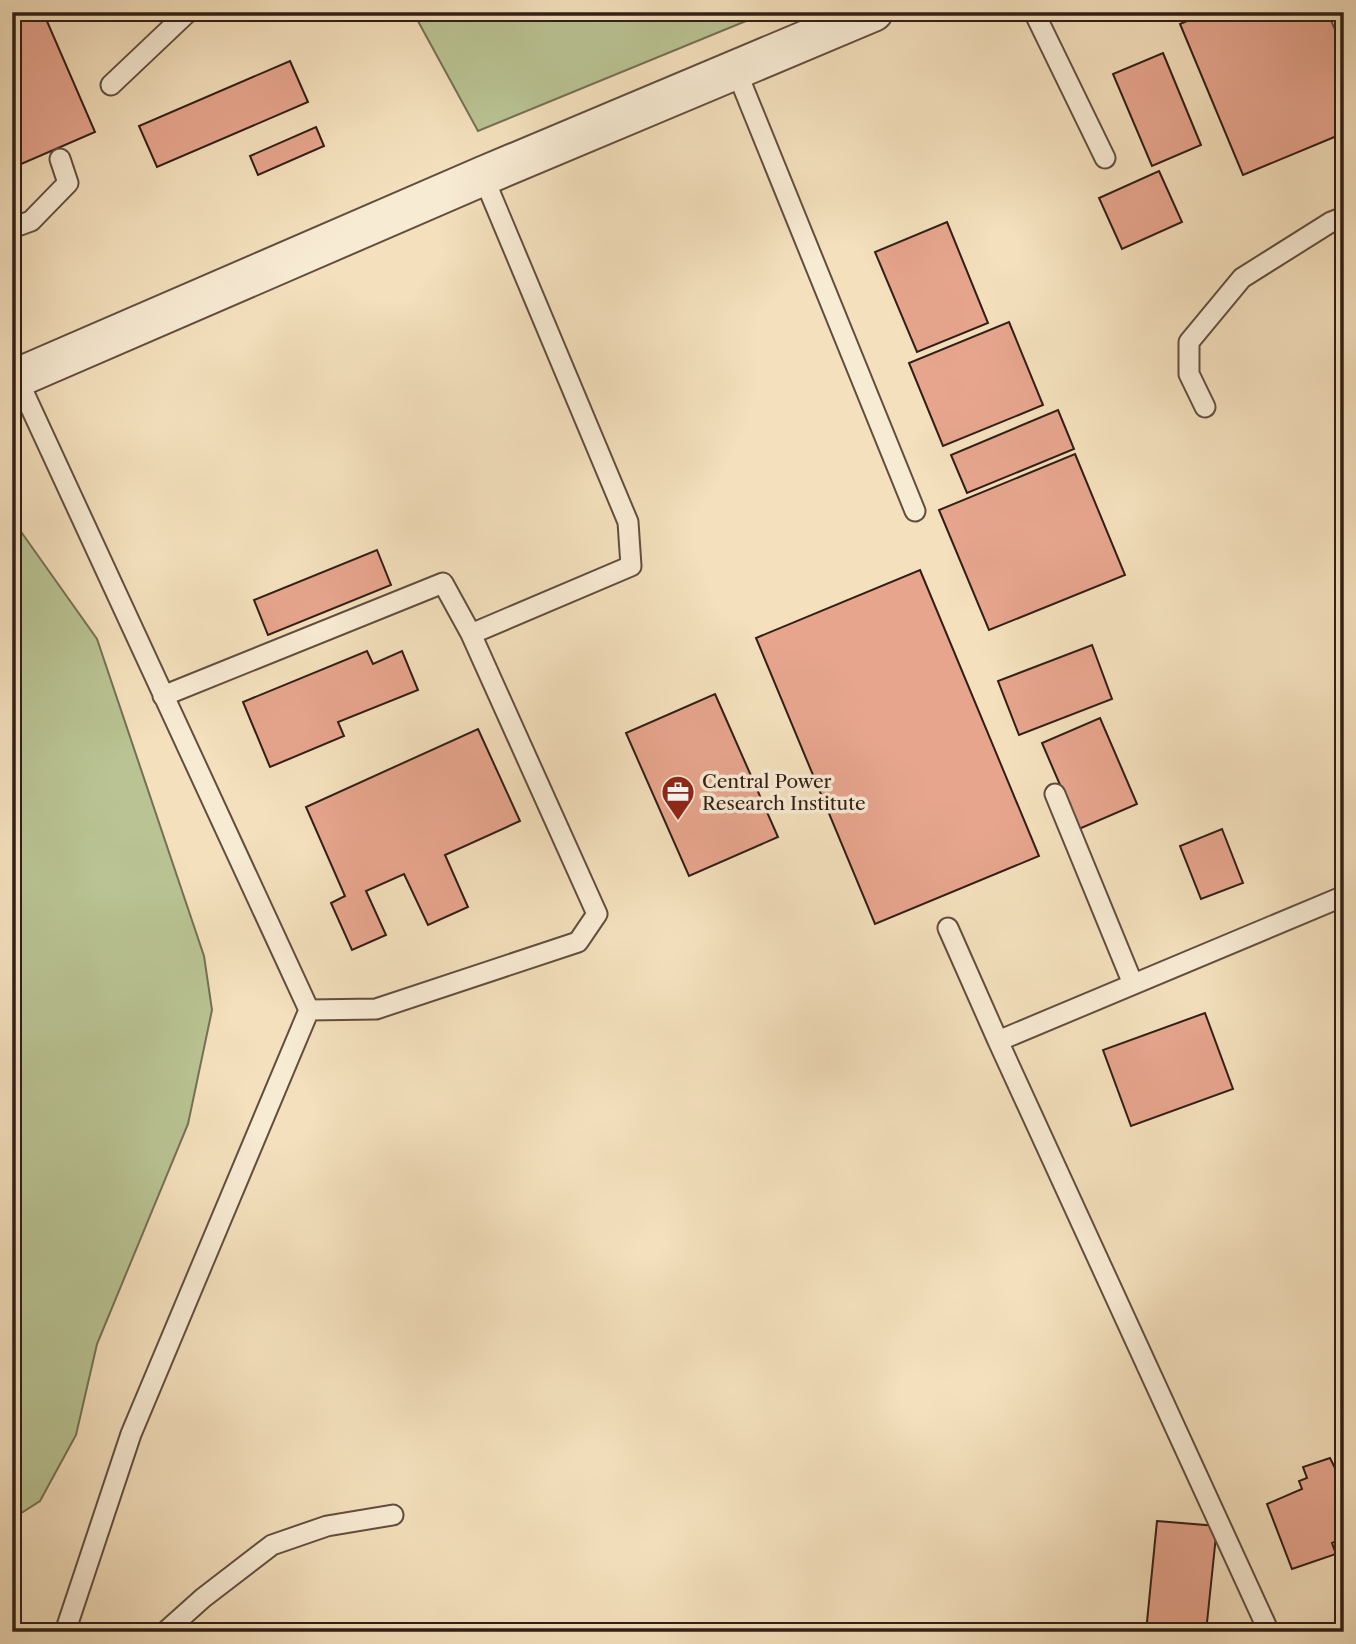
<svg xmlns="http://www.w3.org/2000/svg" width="1356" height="1644" font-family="'Libre Caslon Text',serif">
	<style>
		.green { fill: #b9c393; stroke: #757054; stroke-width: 2 }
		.building { fill: #e7a58e; stroke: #311e15; stroke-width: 2 }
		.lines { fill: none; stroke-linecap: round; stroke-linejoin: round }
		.lane-casing { stroke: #624e3f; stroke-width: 23 }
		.street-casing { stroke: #624e3f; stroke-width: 42 }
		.lane { stroke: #f8ebd4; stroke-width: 19 }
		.street { stroke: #f8ebd4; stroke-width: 38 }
		.labels { text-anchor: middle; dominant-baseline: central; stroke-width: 7; stroke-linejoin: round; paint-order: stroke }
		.poi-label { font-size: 19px; fill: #311e15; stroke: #f8ebd4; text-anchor: start }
	</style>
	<rect width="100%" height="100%" fill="#f4e0bd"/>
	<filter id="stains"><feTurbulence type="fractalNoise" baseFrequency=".00286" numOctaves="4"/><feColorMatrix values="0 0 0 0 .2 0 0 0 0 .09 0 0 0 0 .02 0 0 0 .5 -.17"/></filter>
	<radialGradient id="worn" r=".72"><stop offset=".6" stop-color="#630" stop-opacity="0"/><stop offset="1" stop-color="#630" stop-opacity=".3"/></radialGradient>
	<path class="green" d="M413,12h355l-290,119z
		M12,519l85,120 107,317 8,54 -24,114 -91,220 -21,91 -36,66 -28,18z"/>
	<path class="building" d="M12,12h31l52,120 -83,36z
		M1207,12h128l9,22v99l-101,42 -63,-151z
		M1163,53l38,92 -49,21 -39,-92z
		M290,61l18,41 -151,65 -18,-41z
		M316,127l8,19 -66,29 -8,-19z
		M1159,171l23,51 -60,27 -23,-51z
		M947,222l41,101 -71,29 -42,-100z
		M1009,322l34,83 -100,41 -34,-83z
		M1058,410l16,39 -107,44 -16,-38z
		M1075,454l50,121 -136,55 -50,-120z
		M377,550l14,35 -123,50 -14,-35z
		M920,570l119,286 -164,68 -119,-286z
		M1092,645l20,54 -93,36 -21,-54z
		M367,651l6,13 29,-13 16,39 -80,32 6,14 -74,31 -27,-65z
		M715,694l63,143 -89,39 -63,-143z
		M1100,718l37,86 -58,25 -37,-86z
		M478,729l42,92 -75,34 23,52 -40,18 -24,-51 -38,17 20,44 -34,15 -21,-47 14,-7 -39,-89z
		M1222,829l21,54 -42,16 -21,-53z
		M1205,1013l28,76 -102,37 -28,-76z
		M1330,1458l8,16 6,-2v58l-7,2 2,8 -7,3 4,11 -44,15 -25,-65 35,-15 -3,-8 8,-3 -4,-11z
		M1157,1521l60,5 -11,106h-60z"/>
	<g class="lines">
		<defs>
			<path id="lane" d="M1034,12l71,146
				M1339,12l5,12
				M736,70l179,441
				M111,85l77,-73
				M12,228l19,-7 37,-38 -8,-24
				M17,378l292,632 67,-1 202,-67 19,-28 -126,-280 160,-68 -3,-44 -145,-346
				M1205,407l-16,-33v-32l53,-64 89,-56 13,-5
				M163,696l280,-113 28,51
				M1055,794l78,190
				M948,928l50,113
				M65,1632l66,-198 178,-424
				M165,1632l38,-34 69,-53 55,-19 66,-11
				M1269,1632l-271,-591 346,-145"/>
			<path id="street" d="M12,380l471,-204 390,-164"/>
		</defs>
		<use href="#lane" class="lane-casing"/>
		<use href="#street" class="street-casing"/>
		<use href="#lane" class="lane"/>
		<use href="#street" class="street"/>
	</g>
	<defs>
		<symbol id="office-pin" viewBox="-11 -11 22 30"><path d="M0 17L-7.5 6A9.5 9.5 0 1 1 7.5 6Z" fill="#8f2418" stroke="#f8ebd4"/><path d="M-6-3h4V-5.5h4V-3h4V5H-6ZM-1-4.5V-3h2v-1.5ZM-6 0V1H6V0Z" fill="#fff"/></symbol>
	</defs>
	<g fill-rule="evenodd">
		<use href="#office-pin" x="659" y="773" width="38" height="52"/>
	</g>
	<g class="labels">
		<g class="poi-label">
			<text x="702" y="781">Central Power<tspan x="702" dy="22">Research Institute</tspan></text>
		</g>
	</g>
	<rect width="1356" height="1644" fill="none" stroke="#f4e0bd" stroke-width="42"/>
	<rect x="14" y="14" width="1328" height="1616" fill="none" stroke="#311e15" stroke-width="3.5"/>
	<rect x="21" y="21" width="1314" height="1602" fill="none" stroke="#311e15" stroke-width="2"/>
	<rect width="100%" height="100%" filter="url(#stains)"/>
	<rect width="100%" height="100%" fill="url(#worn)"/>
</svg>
